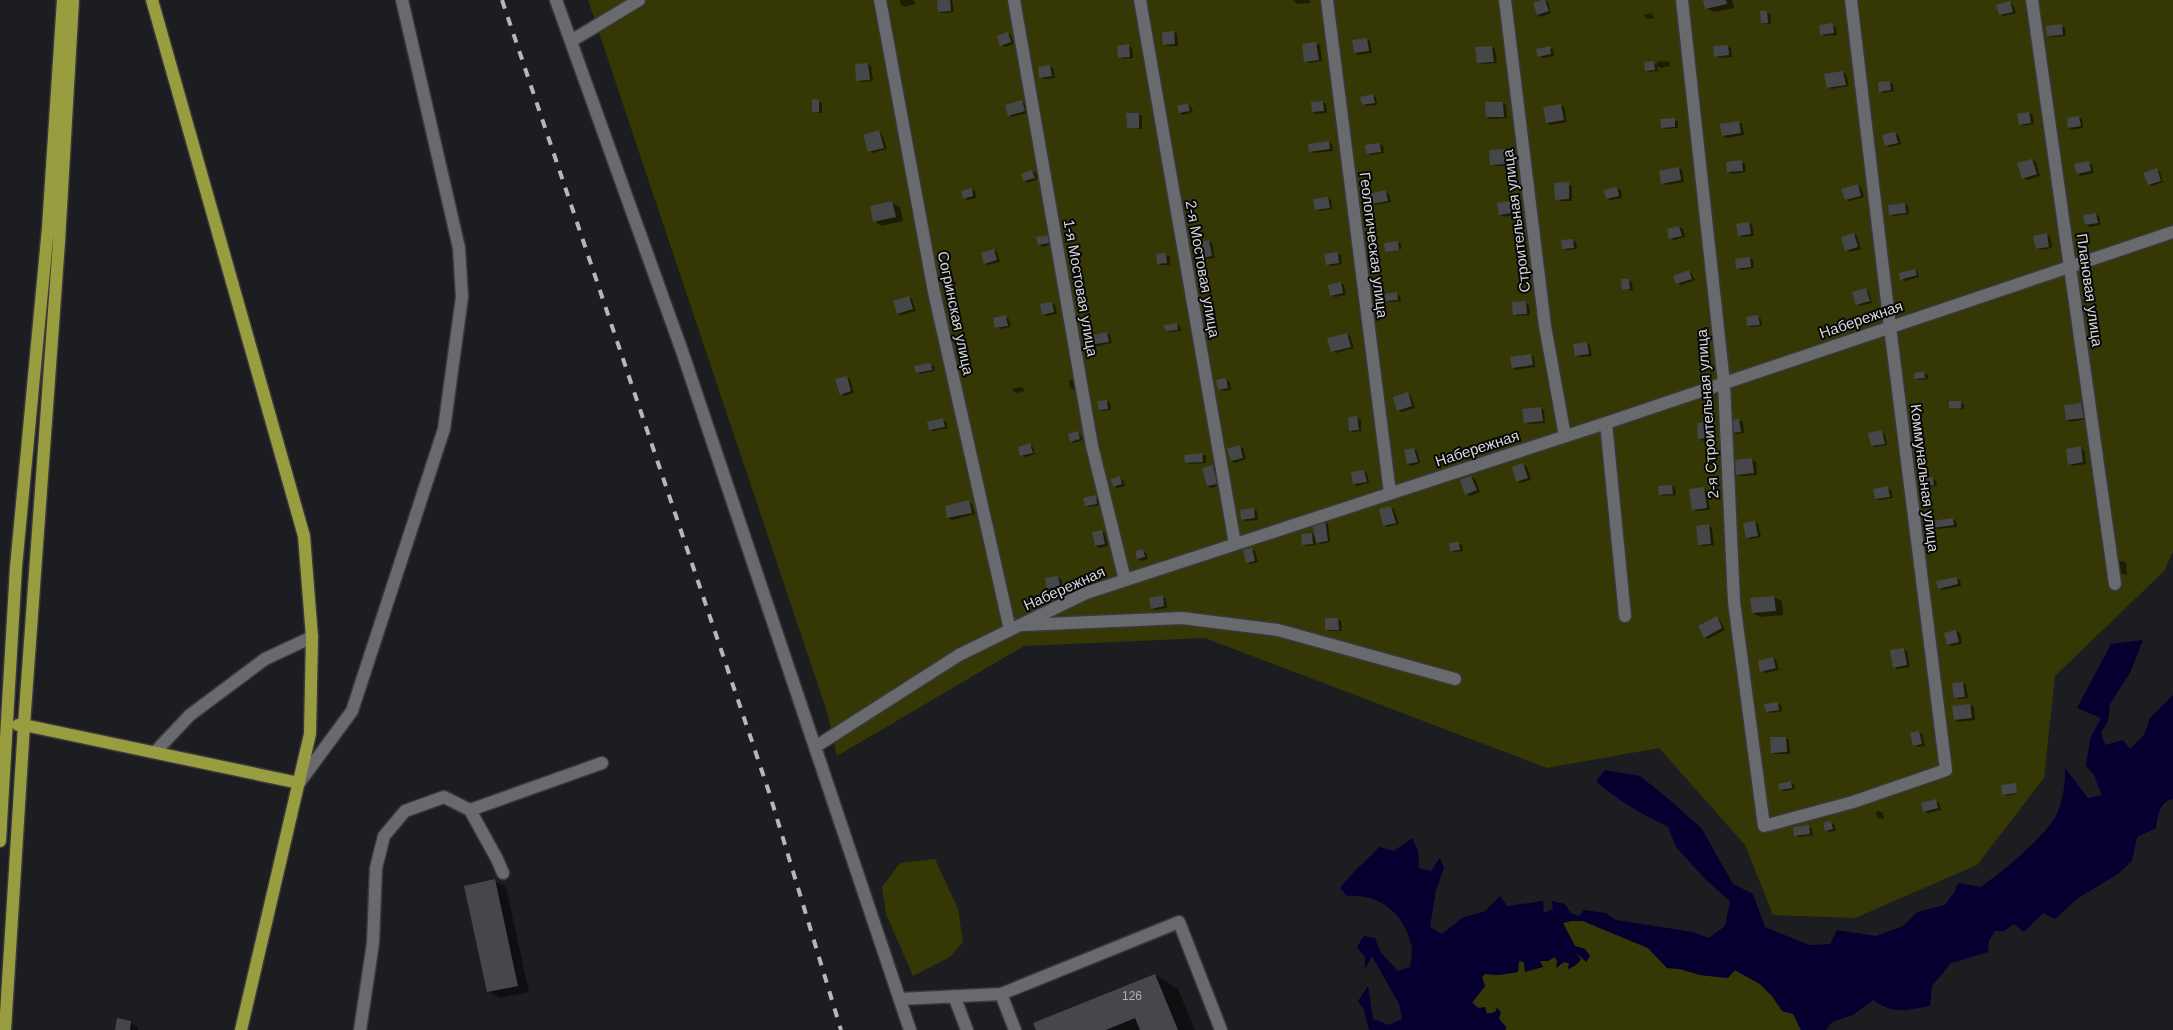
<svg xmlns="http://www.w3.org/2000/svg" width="2173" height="1030" font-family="Helvetica,sans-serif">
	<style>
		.green { fill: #353804 }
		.water { fill: #050030 }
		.shadow { fill: #0007 }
		.building { fill: #46474b }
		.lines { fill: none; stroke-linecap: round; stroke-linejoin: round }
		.minor-casing { stroke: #39393c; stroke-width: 15 }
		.major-casing { stroke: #39393c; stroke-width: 15 }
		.minor { stroke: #696a6e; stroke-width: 12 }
		.major { stroke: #989d40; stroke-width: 12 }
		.rail { stroke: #b7b7b9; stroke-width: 4; stroke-dasharray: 9 9; stroke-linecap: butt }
		.labels { text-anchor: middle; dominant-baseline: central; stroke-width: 4; stroke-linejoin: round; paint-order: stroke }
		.number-label { font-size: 12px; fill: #b3b3b6 }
		.street-label { font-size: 15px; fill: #d7d7d9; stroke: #070708 }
	</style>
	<rect width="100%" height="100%" fill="#1c1d20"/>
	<path class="green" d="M588,0h1585v552l-9,19 -109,105 -11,102 -67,87 -122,53 -82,-3 -28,-70 -86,-97 -112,20 -342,-130 -181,8 -187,110 -10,-44z
		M935,859l23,50 5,33 -13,15 -37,19 -27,-62 -4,-27 18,-24z
		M1571,921h12l65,27 19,20 13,1 20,6 27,3 7,-8 26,14 12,12 10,14 11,4 8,16h-295v-3l-7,-8 -2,-11 -2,4 -9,2 -14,-12 13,-16 -3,-9 2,-3 15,1 19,-3 1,-11 5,1 1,9 18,-4 -3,-6h8l7,-4 4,8 5,-3 5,1 -1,5 8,-13 -1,-4 11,11 4,-6 -5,-7 -10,-3 -13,-23z"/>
	<path class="water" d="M2143,640l-13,33 -20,31 -2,17 -7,12 4,12 18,-5 7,9 14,-14 6,-17 23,-23v104c-14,3 -15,17 -17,29l-19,9 -5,24 -14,13 -40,24 -23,21 -12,-6 -19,19 -10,-8 -10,7h-9l-6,10 -1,11 -37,11 -19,23 -2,20c-24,4 -36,9 -57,-6l-20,15 -21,7 -6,8h-25l-8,-16 -11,-3 -10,-15 -12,-12 -25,-14 -7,8 -28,-3 -20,-6 -13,-1 -19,-20 -65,-27h-12l-8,2 12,23 10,3 5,7 -4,6 -10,-10 5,7c-3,5 -7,8 -13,10l1,-6 -5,-1 -8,6 1,-7 -2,-4 -7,4h-8l3,6 -18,5 -1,-10 -5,-1 -1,11 -19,3 -14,-1 -3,3 3,9 -13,17 6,5 7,-1 2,7 8,-2 2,-4 4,4 -2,7 7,8v3h-137l-5,-20 -6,-9 10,-15 5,33 16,6 13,-6 -3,-15 -27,-48 -7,13v-12l-8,-10 7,-11 11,2 6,15 17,18 12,-4c1,-7 3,-17 1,-23 -8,-32 -32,-50 -64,-48l-7,-8c11,-15 26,-27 39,-41l15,4 18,-13 6,12 1,18 12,3 9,-13 4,10 -8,22 -6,37 12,7 20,-16 23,-7 15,-15 7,10 36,-5 1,12 9,-4 -1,-8 13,3 6,9 8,3 5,-6 22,3 10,7 77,12 16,6 16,-12 5,-25 -24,-21 -30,-33 -8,-20c-26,-13 -50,-26 -72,-46l9,-11 35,6 31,25 31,28 31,55 20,10 12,33 44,18 21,-1 7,-14 39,6 27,-10 14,-14 28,-7 10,-14 3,-8 23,4c23,-17 57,-44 73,-68 8,-10 12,-39 11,-51l23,30 14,-3 -8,-20 -8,-9 4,-27 11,-21 -24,-10 34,-64z"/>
	<path class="shadow" d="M900,0h14l1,4 -10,3 -4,-2z
		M938,0h14l2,12 -11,1 -4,-1z
		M1293,0h17v3l-13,1z
		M1544,0l4,2 3,11 -10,4 -3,-2z
		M1705,0h27l2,8 -20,4 -8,-4z
		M2010,3l3,2 3,8 -12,3 -4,-2z
		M1767,12l3,2 1,10 -9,-1z
		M1651,13l4,5 -7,1 -3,-2 -1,-2z
		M1832,25l4,2 1,8 -12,1 -3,-2z
		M2062,26l3,2 1,8 -14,1 -4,-2z
		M1174,32l3,2 1,12h-11l-3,-2z
		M1007,33l4,2 3,9 -9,3 -3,-2z
		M1367,39l3,2 2,12 -13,2 -4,-2z
		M1316,44l4,1 2,16 -13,2 -3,-2z
		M1129,46l3,2 1,10 -10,1 -4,-2z
		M1727,46l4,2 1,9 -13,1 -3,-2z
		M1492,47l3,2 2,14 -15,1 -4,-2z
		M1549,48l4,1 1,7 -12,2 -3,-2z
		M1666,61l4,2v3l-9,2 -4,-2 1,5 -8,1 -4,-2 7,-7 4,2v-3z
		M868,64l3,2 2,15 -12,1 -3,-2z
		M1050,66l3,2 2,10 -11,1 -4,-2z
		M1843,72l3,2 3,12 -18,3 -3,-2z
		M1890,82l3,2 1,7 -10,2 -4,-2z
		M1373,96l3,1 1,8 -11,1 -3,-2z
		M818,101l4,2v10l-8,-1z
		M1021,102l4,2 3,9 -16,4 -3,-2z
		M1323,102l3,2 1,9 -11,1 -3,-2z
		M1503,103l3,2 1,13 -17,1 -3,-2z
		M1188,105l3,2 2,5 -10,3 -3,-2z
		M1561,105l3,2 3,15 -16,3 -4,-2z
		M2029,113l4,2 1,9 -11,2 -3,-2 -2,-9z
		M1138,114l4,2v13l-14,-2z
		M2079,117l3,2 1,9 -10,2 -4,-2z
		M1674,120l4,2v6l-13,1 -3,-2z
		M1739,122l3,2 2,11 -17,3 -4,-2z
		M879,132l3,2 5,15 -14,4 -4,-2z
		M1895,134l4,2 2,8 -12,3 -3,-2z
		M1329,142l3,2 1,7 -19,2 -4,-2z
		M1380,144l3,2 1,7 -13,2 -4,-2z
		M1505,150l4,2 1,14h-15l-4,-2z
		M2032,160l4,2 4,14 -13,4 -4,-2z
		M1742,162l3,2 1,8 -14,2 -3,-2z
		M2089,163l3,2 2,8 -13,3 -3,-2z
		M1678,168l4,2 2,12 -18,3 -4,-2z
		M2156,170l4,2 3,10 -11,4 -3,-2z
		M1032,171l4,2 2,6 -10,4 -3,-2z
		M1568,184l4,2v15h-12l-4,-2z
		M1857,185l4,2 3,10 -15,4 -3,-1z
		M1617,188l4,2 1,8 -12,2 -3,-2z
		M972,189l3,2 1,7 -9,2 -3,-2z
		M1386,192l3,2 2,8 -16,3 -3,-2z
		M1328,198l3,2 1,9 -12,2 -4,-2z
		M1510,202l3,2 2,11 -11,2 -4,-2z
		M892,203l8,4 3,14 -21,5 -8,-5z
		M1905,204l3,2 1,8 -15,2 -4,-2z
		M2096,214l3,2 2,9 -11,2 -4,-2z
		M1749,223l3,2 2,11 -12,1 -3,-2z
		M1679,227l4,2 2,8 -11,3 -4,-2z
		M1854,234l3,2 4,13 -11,3 -4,-2z
		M2046,234l4,2 2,12 -11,2 -4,-2z
		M1048,236l3,2 1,6 -9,3 -4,-2z
		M1572,240l4,2 1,7 -10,1 -3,-2z
		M1209,241l3,2 3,15 -15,2 -3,-2z
		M1397,242l4,2v5l-15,2z
		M994,250l3,2 3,10 -12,3 -3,-2z
		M1337,253l4,2 1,9 -11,2 -4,-2z
		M1166,255l4,2v8h-9l-3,-1z
		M1750,258l3,2 1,8 -13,2 -4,-2z
		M1915,270l3,2 1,5 -14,4 -3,-2z
		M1689,272l3,2 3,6 -14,5 -4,-2z
		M952,278l5,6 -8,3 -4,-2z
		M1628,280l4,2 1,9 -10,-2z
		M1341,283l3,2 2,10 -11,2 -4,-2z
		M1866,290l3,2 3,11 -12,3 -3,-2z
		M1397,294l3,2 1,5 -12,1 -3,-2z
		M909,297l3,2 4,12 -14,4 -4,-1z
		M1052,303l3,2 2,9 -10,2 -4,-2z
		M1526,303l3,2 1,10 -12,1 -4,-2z
		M1006,317l3,2 2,8 -11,2 -4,-2z
		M1758,317l3,2 1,7 -10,1 -4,-1z
		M1177,324l3,2 1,5 -11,1 -4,-2z
		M1107,333l3,2 2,8 -18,4 -4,-2z
		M1347,334l3,2 4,12 -18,5 -4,-2z
		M1587,343l3,2 2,11 -13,1 -3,-1z
		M1530,355l4,2 1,10 -19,3 -3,-2z
		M930,365l4,1 1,5 -15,3 -3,-2z
		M1924,373l4,2v4l-9,1 -3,-2z
		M847,377l3,2 4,14 -10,3 -3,-2z
		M1073,380l4,2 1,7 -4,1 -4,-2 -1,-7z
		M1226,380l4,2 1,8 -8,1 -4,-2z
		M1022,387l3,4 -9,2 -3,-2 -1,-2z
		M1408,394l3,2 4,12 -14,4 -3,-2z
		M1107,401l3,2 1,7 -8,1 -3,-1z
		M1960,402l4,2v5l-13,-2z
		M2081,404l3,2 2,13 -15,3 -4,-2z
		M1541,408l3,2 1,13 -16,1 -4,-2z
		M1357,418l4,2v11l-8,1 -3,-2z
		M943,420l3,2 2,6 -15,3 -3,-2z
		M1739,420l4,2 1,11 -8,1 -4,-2z
		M1709,424l3,1 2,15 -11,1 -3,-2z
		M1882,432l3,2 2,11 -12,2 -3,-1z
		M1078,433l3,2 2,5 -9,3 -3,-2z
		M1030,445l3,2 2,7 -10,3 -4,-2z
		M1239,446l4,2 3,11 -11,4 -3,-2z
		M2080,448l4,2 2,14 -13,2 -4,-2z
		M1414,449l3,2 3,12 -8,3 -4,-2z
		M1202,455l4,1v7l-17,1 -3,-2z
		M1752,460l4,2 1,13 -16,1 -3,-2z
		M1523,465l4,2 4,13 -10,3 -4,-2z
		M1213,466l3,2 4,17 -9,3 -3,-2z
		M1364,471l3,2 2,10 -12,3 -3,-2z
		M1471,477l4,2 5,13 -10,4 -4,-2z
		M1120,478l3,2 2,6 -8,2 -3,-2z
		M1933,479l3,2 1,5 -10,1 -3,-2z
		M1672,486l3,2 1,7 -13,1 -3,-2z
		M1888,488l3,2 2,8 -14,2 -3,-1z
		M1704,489l3,2 3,19 -14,1 -3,-2z
		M1095,497l4,2 1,6 -10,2 -4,-2z
		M969,502l3,2 3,10 -23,6 -4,-2z
		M1391,507l3,2 5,15 -12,3 -3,-2z
		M1254,509l3,2 1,9 -12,1 -3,-2z
		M1953,519l3,2 1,6 -19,2 -4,-1z
		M1324,521l4,2 2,19 -10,2 -4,-3v4l-9,1 -4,-2 9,-10 4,3z
		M1755,522l3,2 3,13 -11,2 -3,-2z
		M1709,526l3,2 2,17 -11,1 -4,-2z
		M1102,532l3,1 3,13 -9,2 -3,-2z
		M1458,543l4,2 1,6 -8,1 -4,-2z
		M1251,549l4,2 3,11 -7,2 -4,-2z
		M1143,551l3,2 2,6 -7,2 -3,-2z
		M2123,561l3,2 1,12 -9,-2v-11z
		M1058,577l3,2 2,9 -11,2 -3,-2z
		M1956,578l4,2 1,6 -18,4 -4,-2z
		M1162,597l4,2 1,9 -12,2 -3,-2z
		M1774,597l8,4 1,14 -23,2 -7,-4z
		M1717,618l3,2 5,10 -17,9 -3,-2z
		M1338,619l3,2 1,10h-12l-4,-2z
		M1956,631l4,2 2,11 -11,2 -3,-2 -2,-10z
		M1904,649l3,2 3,16 -13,2 -3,-2z
		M1773,658l3,2 3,10 -14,3 -4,-2z
		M1963,683l3,2 2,13 -9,1 -4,-2z
		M1778,703l3,2 1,6 -12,2 -3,-2z
		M1970,705l4,2 1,13 -17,2 -3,-2 -2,-13z
		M1919,732l3,2 3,12 -8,1 -3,-2z
		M1786,738l3,2 1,14h-15l-3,-2z
		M1790,782l4,2 1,5 -11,2 -4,-2z
		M2015,785l1,9 -9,2 -4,-2 -1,-8 14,-1h1z
		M1936,801l3,2 2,7 -13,3 -4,-2z
		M1879,811l4,2 1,6 -7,-1 -1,-6z
		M1831,822l3,2 2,7 -7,1 -3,-2z
		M1809,827l3,2 1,6 -14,2 -4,-2z
		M494,881l12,6 23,105 -29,6 -12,-7z
		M1155,975l23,14 17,41h-158z
		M131,1023l7,4v3h-22z"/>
	<path class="building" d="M937,0h13l1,11 -13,1z
		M1542,0h3l4,11 -12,4 -4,-12z
		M1703,0h23l1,4 -22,5z
		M2010,1l3,11 -14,3 -3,-10z
		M1760,11h7l1,12h-7z
		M1833,23l1,10 -14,2 -1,-10z
		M2062,24l1,11 -16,1 -1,-10z
		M1174,31l1,13 -12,1 -1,-13z
		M1008,32l3,10 -11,4 -3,-10z
		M1367,38l2,13 -15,2 -2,-13z
		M1316,42l3,18 -15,2 -2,-18z
		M1129,44l1,13 -12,1 -1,-12z
		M1728,45l1,10 -15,2 -1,-11z
		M1492,46l2,16 -17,1 -2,-16z
		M1550,46l1,8 -13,3 -2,-8z
		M1654,61l1,9 -10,1 -1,-9z
		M868,63l2,17 -14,1 -1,-17z
		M1050,65l2,11 -13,2 -1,-11z
		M1843,71l3,14 -19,3 -3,-14z
		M1890,81l1,9 -12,2 -1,-10z
		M1373,94l2,9 -13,2 -2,-8z
		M812,99l7,1v12h-7z
		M1022,100l3,11 -17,5 -3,-11z
		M1323,101l1,10 -12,1 -1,-10z
		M1485,102h18l1,15h-18z
		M1188,103l2,8 -11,2 -2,-7z
		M1561,104l3,16 -18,3 -3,-16z
		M2029,112l2,11 -12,2 -2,-11z
		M1126,113h13v15h-12z
		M2079,116l2,10 -13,2 -1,-10z
		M1675,118v9l-14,1 -1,-9z
		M1739,121l2,12 -19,3 -2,-12z
		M879,130l5,18 -16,4 -5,-17z
		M1895,132l3,11 -13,3 -3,-11z
		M1329,141l1,8 -21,3 -1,-8z
		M1380,143l1,9 -15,2 -1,-9z
		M1506,149l1,15 -17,1 -1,-15z
		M2032,159l5,15 -15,5 -5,-16z
		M1742,160l1,11 -16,1 -1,-10z
		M2089,161l2,10 -14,3 -3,-10z
		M1679,167l2,13 -20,4 -2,-13z
		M2157,168l4,13 -13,4 -5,-12z
		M1032,170l3,8 -11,3 -3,-7z
		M1569,182v17l-14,1 -1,-17z
		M1858,184l3,12 -16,4 -4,-11z
		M1617,187l2,9 -13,3 -2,-9z
		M972,188l1,8 -10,3 -2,-8z
		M1386,190l2,11 -17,3 -3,-10z
		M1328,197l2,11 -15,2 -2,-11z
		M892,201l4,16 -23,5 -3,-16z
		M1510,201l2,12 -13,2 -2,-12z
		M1905,203l1,10 -17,2 -1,-10z
		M2096,213l2,10 -13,2 -2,-10z
		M1749,222l2,12 -13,2 -2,-12z
		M1679,226l3,10 -13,3 -2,-10z
		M1854,233l4,14 -13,4 -4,-14z
		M2047,233l2,14 -13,2 -3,-13z
		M1048,235l2,8 -12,2 -2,-8z
		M1573,239l1,9 -12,1 -1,-9z
		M1209,240l3,16 -16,3 -3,-16z
		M1398,241l1,9 -14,2 -1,-9z
		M994,249l3,11 -13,4 -3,-11z
		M1338,252l1,11 -13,2 -2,-11z
		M1166,253l1,10 -10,1 -1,-10z
		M1750,257l1,10 -15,2 -1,-10z
		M1915,269l2,6 -17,5 -1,-7z
		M1689,270l3,9 -16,5 -3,-8z
		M952,276l2,6 -10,4 -2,-6z
		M1621,279h8l1,10 -8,1z
		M1341,282l2,11 -13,3 -2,-11z
		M1866,288l4,13 -14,4 -4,-13z
		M1397,292l1,8 -13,1 -1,-7z
		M909,296l4,13 -16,5 -4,-13z
		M1526,301l1,13 -14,1 -1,-13z
		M1052,302l2,10 -12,3 -2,-11z
		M1006,315l2,11 -13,2 -2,-10z
		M1758,315l2,10 -13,1 -1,-9z
		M1177,323l1,7 -13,1 -1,-6z
		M1107,332l2,10 -20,3 -1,-9z
		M1347,333l4,14 -20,5 -4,-14z
		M1587,342l2,12 -14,2 -2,-12z
		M1531,354l2,11 -21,3 -2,-11z
		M931,363l1,7 -16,3 -2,-7z
		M1924,371l1,7 -11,1v-6z
		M847,376l4,15 -11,4 -5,-16z
		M1226,378l2,10 -10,2 -2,-10z
		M1408,392l4,14 -15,5 -4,-14z
		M1107,400l1,9 -9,1 -2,-9z
		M1949,401h12v7h-12z
		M2081,403l3,15 -18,2 -2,-15z
		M1541,407l2,14 -19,2 -2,-14z
		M1357,416l2,14 -10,1 -1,-14z
		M943,418l2,9 -16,3 -2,-8z
		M1739,419l2,13 -10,1 -1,-13z
		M1709,422l2,16 -13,1 -1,-16z
		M1882,430l3,14 -14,2 -3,-13z
		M1078,431l2,8 -10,3 -2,-8z
		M1030,443l3,10 -13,3 -2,-9z
		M1240,445l3,13 -12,3 -4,-12z
		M2081,446l2,16 -15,3 -2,-16z
		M1414,448l4,14 -11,2 -3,-14z
		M1202,453l1,9 -18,1 -1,-8z
		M1752,458l2,15 -18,2 -1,-15z
		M1523,463l5,15 -12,4 -4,-15z
		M1213,465l4,19 -10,2 -5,-18z
		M1364,470l3,12 -14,2 -2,-12z
		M1120,476l2,8 -9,3 -2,-8z
		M1471,476l6,14 -12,5 -5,-15z
		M1933,477l1,8 -11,1 -1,-8z
		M1672,485l1,9 -14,1 -1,-9z
		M1888,486l2,11 -15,2 -2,-10z
		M1704,487l3,21 -15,2 -3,-21z
		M1096,495l1,9 -12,2 -2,-8z
		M969,500l3,13 -25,5 -2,-12z
		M1391,506l5,17 -13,3 -4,-17z
		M1254,508l1,10 -14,2 -1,-10z
		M1953,518l1,7 -21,3 -1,-7z
		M1325,520l3,21 -12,2 -4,-21z
		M1755,521l3,15 -12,2 -3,-15z
		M1709,524l2,20 -13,1 -2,-19z
		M1102,530l3,14 -10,2 -3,-14z
		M1312,533l1,11 -11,1 -1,-11z
		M1459,542l1,8 -10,1 -1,-8z
		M1252,548l3,13 -9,2 -3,-13z
		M1143,549l2,8 -8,2 -2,-8z
		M1058,576l2,10 -13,3 -2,-11z
		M1957,577l1,7 -20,5 -2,-8z
		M1163,595l1,11 -13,3 -2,-11z
		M1774,596l2,15 -24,2 -2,-15z
		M1717,616l5,12 -18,10 -6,-12z
		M1325,618h13l1,12h-14z
		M1956,630l3,12 -12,3 -3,-12z
		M1904,648l3,17 -14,3 -3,-18z
		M1773,657l3,11 -16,4 -2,-11z
		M1963,682l2,15 -11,1 -2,-15z
		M1778,702l1,8 -13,2 -2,-8z
		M1970,704l2,14 -18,2 -2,-14z
		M1919,731l3,13 -9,2 -3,-13z
		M1770,737h16l1,15 -16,1z
		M1791,781l1,7 -13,2 -1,-6z
		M2016,783l1,10 -15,2 -1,-10z
		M1936,799l2,9 -15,4 -2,-9z
		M1831,821l2,8 -8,2 -2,-8z
		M1809,825l1,9 -16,2 -1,-9z
		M495,879l23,107 -31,6 -23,-106z
		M1155,974l23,56h-38l-5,-12 -29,12h-70l-3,-7z
		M117,1018l14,3 -1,9h-15z"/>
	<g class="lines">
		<defs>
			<path id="minor" d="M556,0l126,351 228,679
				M880,0l54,292 76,338
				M1014,0l78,446 33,134
				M1140,0l95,544
				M1327,0l63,493
				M1505,0l40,326 20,110
				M1682,0l42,383 10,219 30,224 89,-24 93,-32 -56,-443 -39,-327
				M2032,0l83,584
				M571,41l68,-41
				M1606,423l19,193
				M1024,625l158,-7 96,12 177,49
				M815,747l144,-92 127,-62 520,-170 567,-191
				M155,752l35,-37 75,-56 47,-22
				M299,783l53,-72 92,-282 18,-132 -3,-49 -57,-248
				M470,810l132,-47
				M1001,994l14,36
				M954,996l13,34
				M900,999l101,-5 178,-72 42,108
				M360,1030l13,-87 3,-75 8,-32 21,-25 39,-14 26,13 27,49 6,14"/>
			<path id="major" d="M152,0l152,536 8,101 -2,97 -69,296
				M18,725h6l275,58
				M0,841l16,-274 32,-339 15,-228
				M5,1030l19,-305 35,-483 14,-242"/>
		</defs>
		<use href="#minor" class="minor-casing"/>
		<use href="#major" class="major-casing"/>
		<use href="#minor" class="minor"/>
		<use href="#major" class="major"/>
		<path class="rail" d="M502,0l267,792 72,238"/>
	</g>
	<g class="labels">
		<g class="number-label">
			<text x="1132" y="996">126</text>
		</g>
		<g class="street-label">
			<text transform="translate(1516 221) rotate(-97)">Строительная улица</text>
			<text transform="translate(1374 245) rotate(83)">Геологическая улица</text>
			<text transform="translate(1203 269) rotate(80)">2-я Мостовая улица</text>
			<text transform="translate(1081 288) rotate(80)">1-я Мостовая улица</text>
			<text transform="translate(2090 290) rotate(82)">Плановая улица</text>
			<text transform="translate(956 313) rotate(78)">Согринская улица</text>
			<text transform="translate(1861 319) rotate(-19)">Набережная</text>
			<text transform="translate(1707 414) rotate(-94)">2-я Строительная улица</text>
			<text transform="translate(1477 448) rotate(-18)">Набережная</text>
			<text transform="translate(1925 478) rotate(83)">Коммунальная улица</text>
			<text transform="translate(1064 588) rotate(-24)">Набережная</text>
		</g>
	</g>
</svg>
